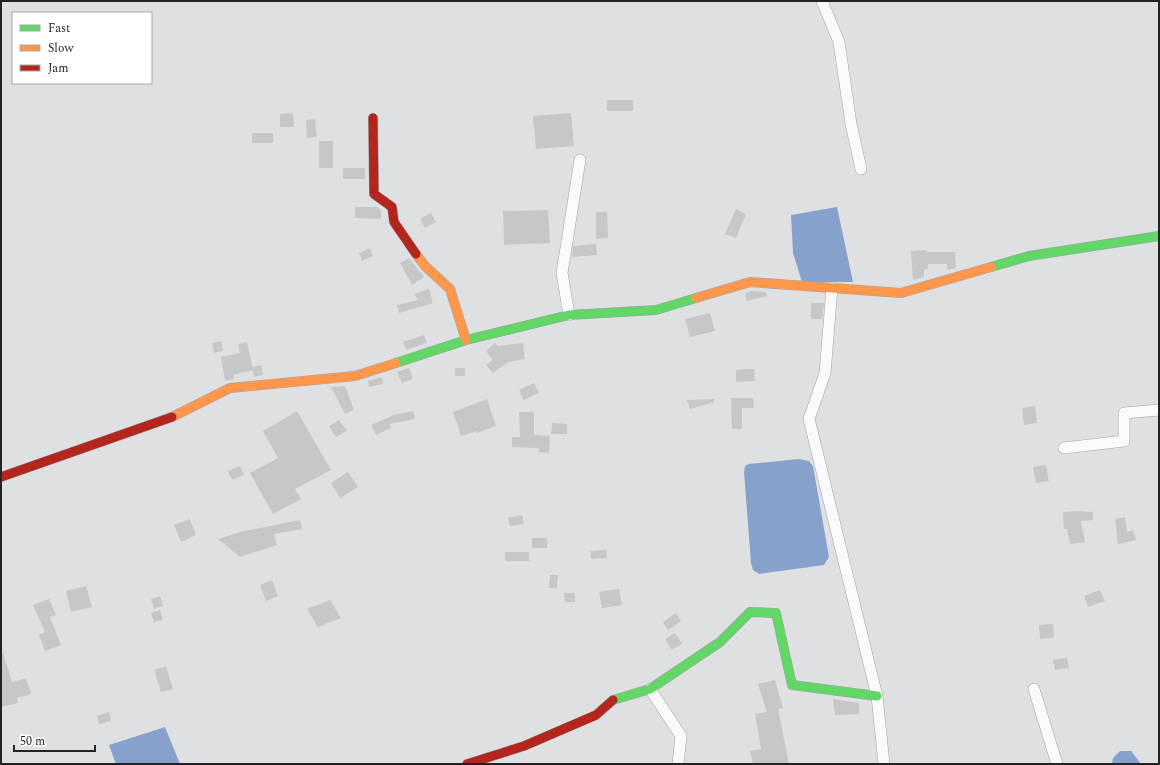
<svg xmlns="http://www.w3.org/2000/svg" width="1160" height="765" font-family="Spectral,serif">
	<style>
		.water { fill: #87a1cd }
		.building { fill: #c6c7c8 }
		.lines { fill: none; stroke-linecap: round; stroke-linejoin: round }
		.street-casing { stroke: #a2a3a4; stroke-width: 12 }
		.fast-casing { stroke: #a2a3a4; stroke-width: 10 }
		.slow-casing { stroke: #a2a3a4; stroke-width: 10 }
		.jam-casing { stroke: #a2a3a4; stroke-width: 10 }
		.street { stroke: #fafafb; stroke-width: 11 }
		.fast { stroke: #63d668; stroke-width: 9 }
		.slow { stroke: #ff974d; stroke-width: 9 }
		.jam { stroke: #b3261e; stroke-width: 9 }
	</style>
	<rect width="100%" height="100%" fill="#dfe0e2"/>
	<path class="water" d="M837,207l16,75h-51l-9,-29 -2,-38z
		M799,459l10,2 4,5 16,91 -5,8 -65,9 -6,-4 -2,-7 -7,-91 1,-6 4,-2z
		M165,727l15,37h-64l-7,-19z
		M1120,751h11l10,13h-29l1,-6z"/>
	<path class="building" d="M607,100h26v11h-26z
		M293,113l1,14h-14v-13z
		M571,113l3,33 -38,3 -3,-33z
		M315,119l2,18 -10,1 -1,-18z
		M252,133h21v10h-21z
		M319,141h14v27h-14z
		M343,168h22v11h-22z
		M355,207h22l4,3v9l-26,-1z
		M736,209l10,5 -10,24 -11,-4z
		M548,210l2,33 -46,2 -1,-34z
		M596,212h11l1,26 -12,1z
		M431,213l5,9 -11,6 -5,-9z
		M596,244l1,11 -25,2 1,-11z
		M370,248l3,8 -11,5 -3,-8z
		M927,250v2h28l1,16 -9,2v-6h-19v5l-4,1v7l-11,3 -2,-29z
		M409,258l15,19 -12,8 -12,-22z
		M429,289l4,14 -34,10 -2,-8 21,-5 -4,-6z
		M751,291l15,1 1,4 -20,5 -2,-8z
		M811,303h13l-2,16h-11z
		M710,313l5,18 -25,6 -5,-18z
		M424,335l3,8 -21,7 -3,-8z
		M221,341l2,10 -9,2 -2,-10z
		M247,342l6,28 -20,5 1,4 -9,2 -4,-24 19,-4 -2,-9z
		M495,343l3,3 25,-3 2,16 -17,3 -15,11 -7,-8 7,-5 -7,-9z
		M261,365l2,10 -9,2 -2,-10z
		M409,368l4,11 -11,4 -5,-11z
		M455,368h10v8h-10z
		M747,369h7l1,12 -19,1v-12z
		M382,377l1,7 -14,3 -1,-6z
		M534,383l5,10 -16,7 -4,-10z
		M345,386l9,24 -9,4 -14,-27z
		M731,398h22l1,10h-12v21h-10z
		M487,399l9,27 -19,7v-2l-16,5 -8,-24z
		M714,399v3l-24,7 -3,-9z
		M1035,406l2,17 -13,2 -2,-17z
		M297,411l34,59 -36,19 6,10 -28,15 -23,-41 28,-15 -15,-27z
		M413,411l2,8 -25,5 1,4 -15,7 -5,-10 23,-10z
		M519,412h15v23l16,1 -1,17 -10,-1v-4l-27,-1v-10h8z
		M339,420l8,11 -11,6 -7,-11z
		M552,423l15,1v10h-16z
		M1046,465l3,16 -13,2 -3,-16z
		M240,466l4,9 -12,5 -4,-9z
		M348,472l10,15 -18,11 -9,-15z
		M1077,511l16,1v8l-12,1 4,21 -15,2 -3,-15h-3l-1,-17z
		M522,515l2,9 -14,2 -2,-8z
		M1125,517l2,15 6,-2 3,10 -18,4 -3,-25z
		M190,519l6,16 -15,7 -7,-17z
		M300,520l2,9 -28,5 3,11 -37,12 -22,-18 22,-7z
		M532,538h15v10h-15z
		M606,550l1,8 -16,1v-8z
		M505,552h24v9h-24z
		M550,575h8l-1,13h-8z
		M272,580l6,16 -12,5 -6,-16z
		M86,586l6,21 -21,5 -5,-21z
		M619,589l3,16 -20,3 -3,-16z
		M1100,590l5,11 -17,6 -4,-11z
		M564,593h11v9h-10z
		M160,596l3,10 -9,3 -3,-10z
		M49,599l7,16 -6,2 11,28 -16,6 -6,-16 6,-3 -12,-27z
		M330,600l11,18 -23,9 -11,-18z
		M160,610l3,10 -9,2 -3,-9z
		M676,613l5,8 -13,9 -5,-8z
		M1053,624l1,14 -14,1 -1,-14z
		M675,633l7,11 -10,6 -7,-11z
		M3,653l9,29 14,-4 5,16 -14,4 1,5 -17,4v-53z
		M1067,658l2,10 -14,2 -2,-10z
		M166,666l7,23 -12,3 -7,-22z
		M775,680l8,28 -5,1 11,55h-36l-3,-13 11,-2 -6,-35 12,-2 -9,-28z
		M833,699l26,4v11l-24,1z
		M109,712l2,9 -12,3 -2,-8z"/>
	<g class="lines">
		<defs>
			<path id="street" d="M822,1l17,41 12,82 10,45
				M832,288l-7,85 -16,46 68,277 7,68
				M569,315l-7,-42 18,-113
				M1064,448l60,-7v-28l35,-3
				M650,689l31,47 -3,28
				M1034,689l23,75"/>
			<path id="fast" d="M991,267l38,-11 130,-20
				M396,363l70,-23 103,-25 87,-5 40,-12
				M613,700l37,-11 70,-47 30,-30 26,1 16,72 85,11"/>
			<path id="slow" d="M416,254l9,12 25,23 16,51
				M696,298l54,-16 151,11 90,-26
				M172,417l58,-29 125,-12 41,-13"/>
			<path id="jam" d="M373,118l1,76 18,13 2,15 22,32
				M1,477l171,-60
				M467,764l57,-18 72,-31 17,-15"/>
		</defs>
		<use href="#street" class="street-casing"/>
		<use href="#fast" class="fast-casing"/>
		<use href="#slow" class="slow-casing"/>
		<use href="#jam" class="jam-casing"/>
		<use href="#street" class="street"/>
		<use href="#fast" class="fast"/>
		<use href="#slow" class="slow"/>
		<use href="#jam" class="jam"/>
	</g>
	<rect width="1160" height="765" fill="none" stroke="#222324" stroke-width="4"/>
	<rect x="12" y="12" width="140" height="72" fill="#ffffff" stroke="#a7a7a7"/>
	<rect x="20" y="25" width="20" height="6" fill="#63d668" stroke="#a7a7a7"/>
	<text x="48" y="32" font-size="12" fill="#222324">Fast</text>
	<rect x="20" y="45" width="20" height="6" fill="#ff974d" stroke="#a7a7a7"/>
	<text x="48" y="52" font-size="12" fill="#222324">Slow</text>
	<rect x="20" y="65" width="20" height="6" fill="#b3261e" stroke="#a7a7a7"/>
	<text x="48" y="72" font-size="12" fill="#222324">Jam</text>
	<path d="M14 745v6h81v-6" fill="none" stroke="#222324" stroke-width="2"/>
	<text x="20" y="745" font-size="12" fill="#222324" stroke="#ffffff" stroke-width="3" paint-order="stroke">50 m</text>
</svg>
